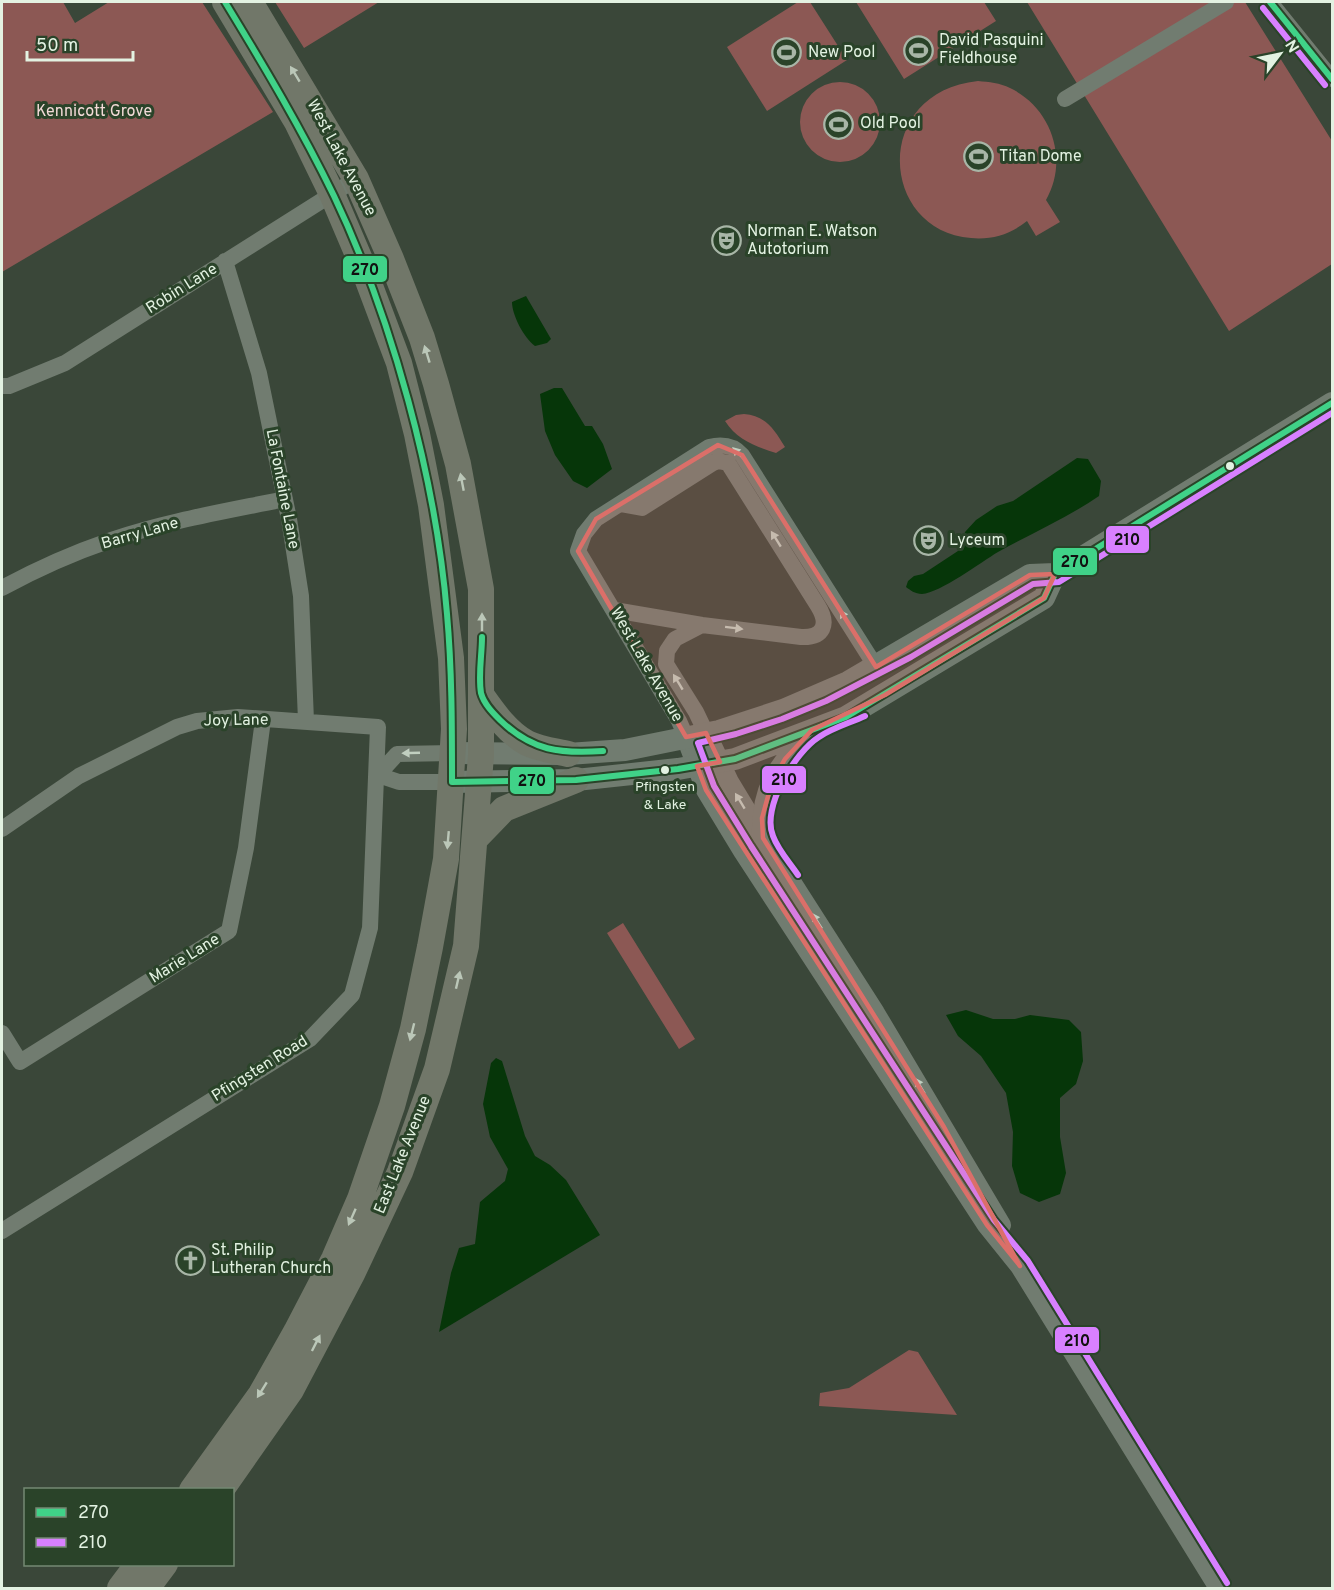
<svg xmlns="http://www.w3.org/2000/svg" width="1334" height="1590" font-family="Overpass,sans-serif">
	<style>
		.green { fill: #8c5854 }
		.water { fill: #063609 }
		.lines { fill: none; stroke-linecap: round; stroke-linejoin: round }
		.minor { stroke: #717c70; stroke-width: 16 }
		.tertiary { stroke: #717c70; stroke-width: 20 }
		.secondary { stroke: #717c70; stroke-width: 22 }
		.primary { stroke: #717769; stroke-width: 26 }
		.bus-1-casing { stroke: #2a4329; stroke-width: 10 }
		.bus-2-casing { stroke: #2a4329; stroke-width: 10 }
		.bus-1 { stroke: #40d288; stroke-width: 6 }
		.bus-2 { stroke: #d880ff; stroke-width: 6 }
		.oneway { fill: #bbc7b8 }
		.oneway2 { fill: #c1cfc0 }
		.marked { fill: #db6f69; fill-opacity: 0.2; stroke: #db6f69; stroke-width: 4.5; stroke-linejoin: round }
		.bus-dot { fill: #e3f2e2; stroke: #2a4329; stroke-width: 2 }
		.labels { text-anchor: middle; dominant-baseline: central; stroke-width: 6; stroke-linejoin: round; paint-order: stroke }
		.bus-label { font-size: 14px; fill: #e3f2e2; stroke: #2a4329 }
		.poi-label { font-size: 16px; fill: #e3f2e2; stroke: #2a4329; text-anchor: start }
		.park-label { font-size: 16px; fill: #f4dad8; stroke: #2a4329 }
		.street-label { font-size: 16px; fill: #e3f2e2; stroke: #2a4329 }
		.line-badge { stroke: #2a4329; stroke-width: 2 }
		.pale-badge-label { font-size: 16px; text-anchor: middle; font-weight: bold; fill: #111 }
	</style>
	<rect width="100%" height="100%" fill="#3a4739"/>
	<path class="green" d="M2,2h61l12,21 34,-21h93l71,110 -271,160z
		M275,2h104l-75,46z
		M798,2h12l37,58 -80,51 -40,-64z
		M856,2h128l12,19 -92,58z
		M1027,2h218l87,139v123l-103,67z
		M978,81c11,1 22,2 32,7 42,20 59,72 36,112l14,22 -24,14 -9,-15c-16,13 -35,19 -56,17 -92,-7 -100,-146 7,-157z
		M800 122a40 40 0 1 1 80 0a40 40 0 1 1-80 0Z
		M744,414c22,2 30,15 41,33l-9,6c-21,-7 -39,-13 -51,-32l11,-6z
		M623,923l72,116 -16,10 -72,-116z
		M909,1350l9,2 39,63 -138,-9 1,-13 29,-5z"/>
	<path class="water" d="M526,296l25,43 -4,4 -12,3c-11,-8 -23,-31 -23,-44z
		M554,388h8l23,38h7l11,18 9,25 -25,19 -14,-7 -18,-26 -10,-24 -5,-37z
		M1077,458l11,1 13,22 -2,15c-32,22 -67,37 -101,56 -17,10 -58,41 -76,42 -7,0 -12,-4 -16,-7l2,-6 6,-5 9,-2 38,-25 4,-17 11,-12 21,-14 16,-5z
		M966,1010l27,9h22l15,-4 39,5 12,12 2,29 -7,23 -16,14v39l6,36 -6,21 -21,8 -19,-9 -8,-27 1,-34 -7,-39 -25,-37 -23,-20 -12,-21z
		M496,1058l6,3 23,75 10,20 15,9 16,15 34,55 -161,97 12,-59 8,-25 16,-4 5,-42 25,-21 3,-12 -18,-32 -7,-33 8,-41z"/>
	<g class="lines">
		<path class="minor" d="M1270,2l62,77
			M1065,99l161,-97
			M225,261l34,112 30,146 12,77 5,125
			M2,386h7l56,-23 291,-184
			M2,588c35,-19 71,-35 109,-48 56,-19 116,-29 174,-41
			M614,610l88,15 99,12c23,1 28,-13 17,-31l-90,-143 -10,-2 -5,2 -71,45 -22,-4
			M702,625l-27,14 -8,12 -1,13 30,48 10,21
			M686,737l-7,-16 -101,-170 6,-17 12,-15 113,-72c13,-3 24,-2 33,8l134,212
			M378,775l19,-21 56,-1
			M378,775l21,7h53
			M2,829l77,-53 98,-49 20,-6 41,-4 140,10 -8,201 -18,67 -42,44 -308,192
			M2,1033l18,29 209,-131 17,-83 17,-128"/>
		<path class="tertiary" d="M706,733l23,49 34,56 112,175 126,212
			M686,737l20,53 37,61 244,374 33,41 199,322"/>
		<path class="secondary" d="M453,753l115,1 57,-4 94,-19 64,-21 65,-28 182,-107 25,-1 277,-171
			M452,782l124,-2 102,-11 57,-10 111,-42 198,-119 11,-24
			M763,838c-2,-48 14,-70 46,-104"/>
		<path class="primary" d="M482,696c12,17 26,37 45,47 12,6 28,8 41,11
			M476,838l28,-29 72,-29
			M192,1490l69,-96 35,-62 38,-73 26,-60 32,-93 21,-77 17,-82 16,-88 8,-130 -3,-71 -20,-153 -14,-71 -18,-71 -38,-101 -29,-68 -35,-72 -72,-120
			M221,1490l70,-100 61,-116 48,-102 37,-103 29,-123 15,-191v-166l-23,-125 -22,-80 -14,-46 -31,-79 -35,-80 -106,-177
			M120,1588l18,-24
			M147,1588l18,-24"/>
		<defs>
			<path id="bus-1" d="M225,2c39,64 76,126 109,194 58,122 102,283 113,418 5,56 5,112 5,168l124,-2 102,-11 57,-10 111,-42 198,-119 11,-24 277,-171
				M1270,2l62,77
				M482,637c0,18 -4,38 -1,56 3,11 12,20 19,27 32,31 60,34 103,31"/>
			<path id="bus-2" d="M1263,8l62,77
				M798,875c-8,-12 -20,-25 -25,-39 -12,-28 22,-84 46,-99 13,-9 31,-14 46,-21
				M1227,1583l-199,-322 -34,-41 -243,-374 -37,-60 -16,-43 38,-9 46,-15 44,-18 85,-44 122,-73 26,-2 273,-169"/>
		</defs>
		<use href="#bus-1" class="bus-1-casing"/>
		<use href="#bus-2" class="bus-2-casing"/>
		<use href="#bus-1" class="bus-1"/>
		<use href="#bus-2" class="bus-2"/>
	</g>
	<defs><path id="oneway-solid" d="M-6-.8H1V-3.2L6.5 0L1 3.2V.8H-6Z" transform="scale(1.5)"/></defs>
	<g class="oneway">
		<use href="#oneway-solid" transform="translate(295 74) rotate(-121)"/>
		<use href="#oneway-solid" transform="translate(427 354) rotate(-107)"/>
		<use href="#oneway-solid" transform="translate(462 482) rotate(-101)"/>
		<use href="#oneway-solid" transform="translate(482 622) rotate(-90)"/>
		<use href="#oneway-solid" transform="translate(448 840) rotate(95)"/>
		<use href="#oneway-solid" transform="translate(458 980) rotate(-77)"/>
		<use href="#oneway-solid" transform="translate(412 1032) rotate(104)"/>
		<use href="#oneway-solid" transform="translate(352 1217) rotate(114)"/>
		<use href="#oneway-solid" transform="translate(316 1343) rotate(-63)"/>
		<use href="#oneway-solid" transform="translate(262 1390) rotate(122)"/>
	</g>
	<g class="oneway2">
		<use href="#oneway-solid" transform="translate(739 454) rotate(-135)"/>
		<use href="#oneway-solid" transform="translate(776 539) rotate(-122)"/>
		<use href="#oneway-solid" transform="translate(845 618) rotate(-122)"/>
		<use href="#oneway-solid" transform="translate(734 628) rotate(7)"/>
		<use href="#oneway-solid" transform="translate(678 682) rotate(-121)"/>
		<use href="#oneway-solid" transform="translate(411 753) rotate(178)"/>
		<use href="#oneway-solid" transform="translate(740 801) rotate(-121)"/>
		<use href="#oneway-solid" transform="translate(817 921) rotate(-123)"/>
		<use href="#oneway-solid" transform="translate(920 1086) rotate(-121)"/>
	</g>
	<path class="marked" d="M718,445l24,10 134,212 154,-92 25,-1 -11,24 -159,97 -73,35 -27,29 -13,23 -10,36 1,20 181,289 76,139 -33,-41 -281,-435 -9,-24 23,-4 -14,-29 -20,4 -108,-186 18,-32z"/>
	<defs>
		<symbol id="stadium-ring" viewBox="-11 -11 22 22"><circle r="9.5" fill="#2a4329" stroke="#a8b6a7" stroke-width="1.5"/><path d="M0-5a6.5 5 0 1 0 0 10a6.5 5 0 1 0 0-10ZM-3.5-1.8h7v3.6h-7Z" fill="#a8b6a7"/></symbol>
		<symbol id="theatre-ring" viewBox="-11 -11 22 22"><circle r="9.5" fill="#2a4329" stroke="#a8b6a7" stroke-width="1.5"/><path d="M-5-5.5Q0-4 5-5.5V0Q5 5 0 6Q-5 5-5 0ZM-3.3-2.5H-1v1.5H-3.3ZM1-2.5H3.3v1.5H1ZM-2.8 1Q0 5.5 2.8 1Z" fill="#a8b6a7"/></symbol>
		<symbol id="church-ring" viewBox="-11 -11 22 22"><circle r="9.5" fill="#2a4329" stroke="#a8b6a7" stroke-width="1.5"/><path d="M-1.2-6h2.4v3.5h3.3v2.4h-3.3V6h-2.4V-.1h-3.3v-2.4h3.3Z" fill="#a8b6a7"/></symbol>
	</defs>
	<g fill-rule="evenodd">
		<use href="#stadium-ring" x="902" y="34" width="33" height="33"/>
		<use href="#stadium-ring" x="770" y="36" width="33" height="33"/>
		<use href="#stadium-ring" x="822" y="108" width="33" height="33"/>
		<use href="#stadium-ring" x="962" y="140" width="33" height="33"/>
		<use href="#theatre-ring" x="710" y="224" width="33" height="33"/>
		<use href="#theatre-ring" x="912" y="524" width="33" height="33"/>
		<use href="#church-ring" x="174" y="1244" width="33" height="33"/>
	</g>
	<g class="bus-dot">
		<circle cx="1230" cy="466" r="5"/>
		<circle cx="665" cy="770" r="5"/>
	</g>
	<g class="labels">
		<g class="bus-label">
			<text x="665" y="787">Pfingsten<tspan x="665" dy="18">&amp; Lake</tspan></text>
		</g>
		<g class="poi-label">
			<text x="939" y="41">David Pasquini<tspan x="939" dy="18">Fieldhouse</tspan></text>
			<text x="808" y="53">New Pool</text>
			<text x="860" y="124">Old Pool</text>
			<text x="999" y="157">Titan Dome</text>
			<text x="747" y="232">Norman E. Watson<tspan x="747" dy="18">Autotorium</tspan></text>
			<text x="949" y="541">Lyceum</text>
			<text x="211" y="1251">St. Philip<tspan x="211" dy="18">Lutheran Church</tspan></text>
		</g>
		<g class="park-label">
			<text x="94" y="112">Kennicott Grove</text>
		</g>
		<g class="street-label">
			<text transform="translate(341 158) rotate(62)">West Lake Avenue</text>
			<text transform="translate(182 289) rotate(-32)">Robin Lane</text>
			<text transform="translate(282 489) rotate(79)">La Fontaine Lane</text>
			<text transform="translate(140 534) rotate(-16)">Barry Lane</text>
			<text transform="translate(646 665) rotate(60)">West Lake Avenue</text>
			<text transform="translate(236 721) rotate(-1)">Joy Lane</text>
			<text transform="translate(185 959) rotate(-32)">Marie Lane</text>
			<text transform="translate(260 1069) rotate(-32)">Pfingsten Road</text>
			<text transform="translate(403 1155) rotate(-68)">East Lake Avenue</text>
		</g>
	</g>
	<g class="line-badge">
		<rect x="342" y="255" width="46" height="28" rx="6" fill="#40d288"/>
		<rect x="1105" y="525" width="45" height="29" rx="6" fill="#d880ff"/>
		<rect x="1052" y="547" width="46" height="29" rx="6" fill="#40d288"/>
		<rect x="761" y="765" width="46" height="29" rx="6" fill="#d880ff"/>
		<rect x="509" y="766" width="46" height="29" rx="6" fill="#40d288"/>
		<rect x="1054" y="1326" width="46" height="28" rx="6" fill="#d880ff"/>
	</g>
	<g class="pale-badge-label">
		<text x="365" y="275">270</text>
		<text x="1127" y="545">210</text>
		<text x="1075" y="567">270</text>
		<text x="784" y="785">210</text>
		<text x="532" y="786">270</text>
		<text x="1077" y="1346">210</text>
	</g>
	<rect width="1334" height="1590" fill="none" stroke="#e3f2e2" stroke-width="6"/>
	<rect x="24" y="1488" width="210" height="78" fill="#2a4329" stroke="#748973" stroke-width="1.5"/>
	<rect x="36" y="1508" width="30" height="9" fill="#40d288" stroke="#748973" stroke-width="1.5"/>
	<text x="78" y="1518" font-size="18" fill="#e3f2e2">270</text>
	<rect x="36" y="1538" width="30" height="9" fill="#d880ff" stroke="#748973" stroke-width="1.5"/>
	<text x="78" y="1548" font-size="18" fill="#e3f2e2">210</text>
	<g transform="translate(1280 54) rotate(58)" stroke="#2a4329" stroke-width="4.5" paint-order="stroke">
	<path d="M0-4.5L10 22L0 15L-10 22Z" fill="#e3f2e2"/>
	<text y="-9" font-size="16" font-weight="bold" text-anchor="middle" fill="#e3f2e2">N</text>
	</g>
	<path d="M27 51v9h106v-9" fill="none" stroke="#e3f2e2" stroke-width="3"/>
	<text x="36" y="51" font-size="18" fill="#e3f2e2" stroke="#2a4329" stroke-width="4.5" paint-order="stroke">50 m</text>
</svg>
